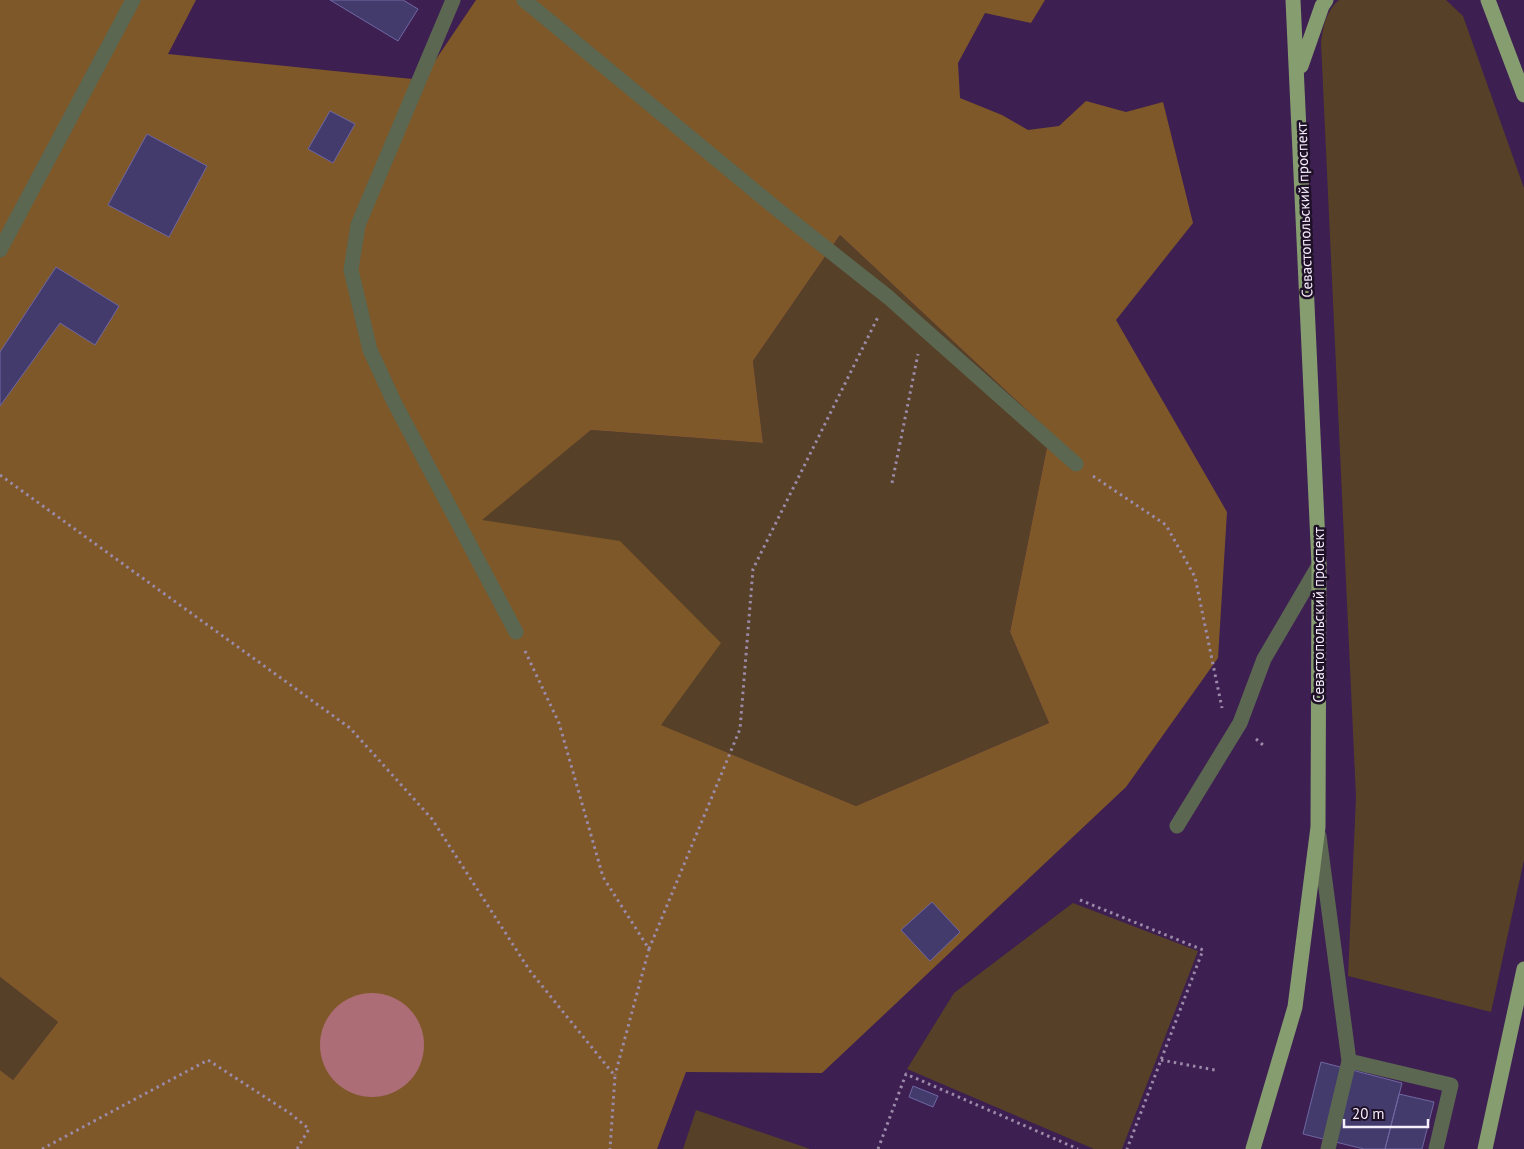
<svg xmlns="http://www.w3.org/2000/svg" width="1524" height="1149" font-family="'PT Sans',sans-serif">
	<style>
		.green { fill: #564027 }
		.forest { fill: #7e5829; fill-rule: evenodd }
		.water { fill: #ac6d76 }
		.building { fill: #433b6c; stroke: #7067a3 }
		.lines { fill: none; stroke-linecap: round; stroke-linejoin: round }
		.path { stroke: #9c8aa9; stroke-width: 3; stroke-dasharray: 2.5 4; stroke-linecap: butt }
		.minor { stroke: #5b6751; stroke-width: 15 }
		.major { stroke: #869d70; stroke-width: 15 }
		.labels { text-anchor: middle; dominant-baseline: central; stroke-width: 5; stroke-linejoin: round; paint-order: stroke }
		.street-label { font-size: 15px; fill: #f5eefb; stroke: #1e1127 }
	</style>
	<rect width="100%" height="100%" fill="#3d1f51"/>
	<path class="green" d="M1339,0h107l17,16 61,172v672l-33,152 -143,-36 8,-179 -35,-754c2,-17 5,-32 18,-43z
		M840,235l210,197 -40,200 39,91 -193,83 -196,-81 -179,-205 110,-90 172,13 -10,-82z
		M1073,903l125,48 -76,198h-28l-187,-80 47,-76z
		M0,977l58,45 -45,58 -13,-10z
		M696,1110l114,39h-127z"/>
	<path class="forest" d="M0,0h196l-28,54 254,26 54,-80h569l-14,23 -46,-10 -27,50 2,35 42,17 26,15 31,-4 27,-25 40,11 37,-10 30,121 -77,97 111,192 -9,146 -92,129 -304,286 -136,-1 -29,77h-657v-79l13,10 45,-58 -58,-45zM840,235l210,197 -40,200 39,91 -193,83 -195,-81 60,-82 -101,-102 -138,-21 109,-90 172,13 -10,-82z"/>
	<path class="water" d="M320 1045a52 52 0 1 1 104 0a52 52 0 1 1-104 0Z"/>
	<path class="building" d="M330,0h73l15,9 -20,32z
		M330,111l25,13 -22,39 -25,-14z
		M147,134l60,32 -38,71 -61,-32z
		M56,267l63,39 -24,39 -35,-22 -60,83v-54z
		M932,902l28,30 -30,29 -29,-31z
		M1321,1062l81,21 -17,66h-21l-61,-15z
		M913,1086l25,10 -5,11 -24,-10z
		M1399,1094l35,8 -12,47h-37z"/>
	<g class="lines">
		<path class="path" d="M0,475l350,253 82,91 98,152 85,105 -5,73
			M1093,476l73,49 29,52 27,131
			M892,483l26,-129
			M525,651l34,72 44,154 46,72 -34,126
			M1256,739l7,6
			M1080,900l123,50 -76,199
			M649,949l91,-220 13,-160 126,-254
			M1161,1060l54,10
			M42,1149l166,-89 83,54 18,15 -12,20
			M878,1149l28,-75 172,75"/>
		<path class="minor" d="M453,0l-95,225 -7,45 19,80 24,52 122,230
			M524,0l254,210 110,87 188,167
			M0,250l133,-250
			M1177,826l63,-103 24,-64 55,-94
			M1319,836l30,225 -21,88
			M1349,1061l102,24 -15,64"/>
		<path class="major" d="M1488,0l36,95
			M1301,66l21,-60 4,-6
			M1253,1149l42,-142 23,-180 1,-262 -26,-565
			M1485,1149l39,-180"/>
	</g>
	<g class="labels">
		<g class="street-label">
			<text transform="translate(1304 210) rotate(-92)">Севастопольский проспект</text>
			<text transform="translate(1318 615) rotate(-90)">Севастопольский проспект</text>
		</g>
	</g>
	<path d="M1344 1119v8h84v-8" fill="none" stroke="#f5eefb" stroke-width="2.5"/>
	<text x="1352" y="1119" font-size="15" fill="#f5eefb" stroke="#1e1127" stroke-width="4" paint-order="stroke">20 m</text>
</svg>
